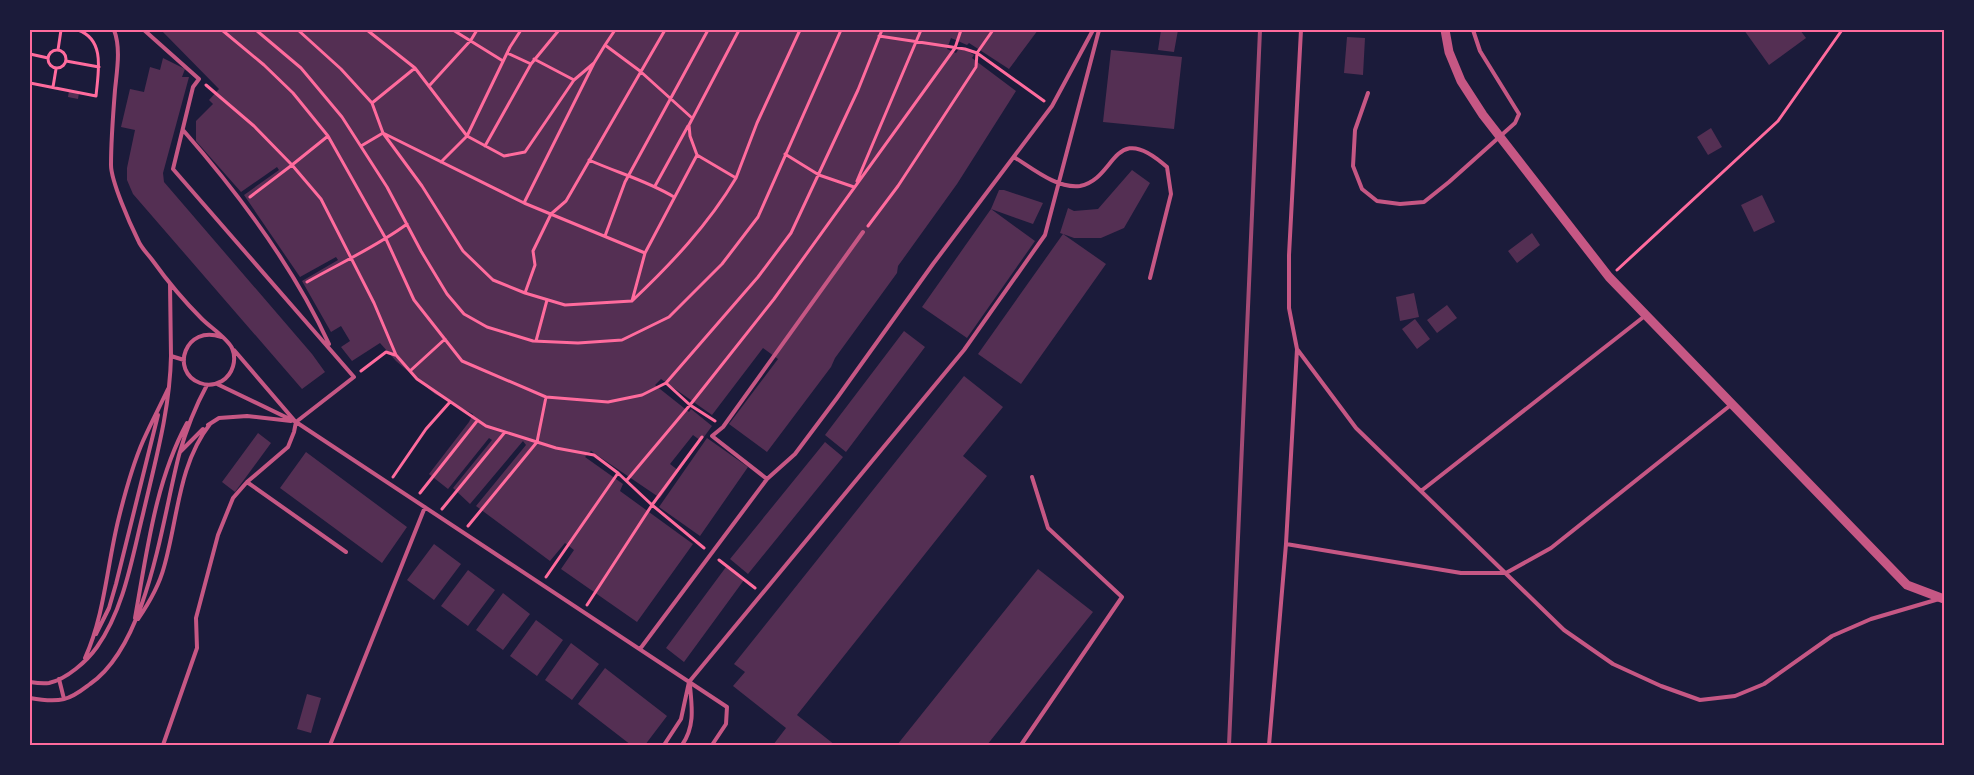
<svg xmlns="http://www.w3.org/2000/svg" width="1974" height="775" font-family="Manrope,sans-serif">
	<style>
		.building { fill: #542f53 }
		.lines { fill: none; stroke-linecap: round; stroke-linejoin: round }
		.path { stroke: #ff6b9d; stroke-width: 3 }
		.service { stroke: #c65784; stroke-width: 4 }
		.tertiary { stroke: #c65784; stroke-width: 9 }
		.rail { stroke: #a44b75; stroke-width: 4 }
		.neatline { fill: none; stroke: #ff6b9d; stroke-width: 2 }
	</style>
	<rect width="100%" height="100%" fill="#1b1b3a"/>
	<path class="building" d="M161,30h877l-29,39 -40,-26 -2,2 -16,-7 -4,11 9,4 4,-6 14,8 -2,3 44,33 -59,93 -59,82 -1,7 -62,85 -4,9 -64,85 -38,-28 49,-65 -15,-11 -51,67 -51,-36 -6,6 34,27 2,-3 21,17 -11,15 -8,-6 -23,29 9,7 -19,27 -69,-47 -6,6 38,27 -3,7 73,53 -56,78 -76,-53 13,-19 -9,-7 -15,18 -74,-55 50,-61 -3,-4 -53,63 -17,-16 39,-48 -3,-2 -41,51 -19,-15 40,-52 4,-8 -38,-20 -39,-33 -16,-18 -28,18 -11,-14 9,-6 -9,-15 -10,6 -29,-51 36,-21 -2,-3 -36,20 -56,-82 35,-25 -2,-3 -36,25 -45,-51v-20l17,-17 -4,-4 10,-11z
		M1161,30h17l-4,22 -16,-2z
		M1744,30h56l6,8 -37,27z
		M1347,37l18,1 -2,37 -19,-2z
		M1111,50l71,7 -8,72 -71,-7z
		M163,58l22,11 -3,8h7l-26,96 1,9 148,172 13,18 -23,17 -169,-195 -6,-14v-12l8,-38 -14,-3 9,-38 14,3 6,-25 10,3z
		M69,91l10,2 -1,6 -10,-2z
		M1711,128l11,19 -14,8 -11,-18z
		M1132,170l18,13 -26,45 -23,10h-27l-11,-4 43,30 -85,120 -43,-30 85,-120 -3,-1 8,-25 6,3 24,-2z
		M999,190h5l39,13 -10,21 -42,-15 44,32 -68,97 -45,-31 69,-98z
		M1762,195l13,27 -21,10 -13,-27z
		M1532,233l8,12 -23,18 -9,-12z
		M1414,293l5,24 -19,4 -4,-24z
		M1447,305l10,13 -20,15 -10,-13z
		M1415,319l15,20 -13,10 -15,-20z
		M904,331l21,16 -79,105 -21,-17z
		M964,376l39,31 -40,49 24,20 -190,239 38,30h-62l13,-17 -53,-42 12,-14 -11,-8z
		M258,433l13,10 -36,49 -13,-10z
		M707,438l41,29 -48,69 -41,-29z
		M825,442l18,15 -95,117 -18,-15z
		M306,452l101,75 -25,36 -102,-75z
		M434,544l27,20 -27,36 -27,-20z
		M726,567l18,13 -60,82 -18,-14z
		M1038,569l55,43 -106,133h-90z
		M468,570l27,20 -27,36 -27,-20z
		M503,593l27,21 -27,36 -27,-20z
		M536,620l27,20 -26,36 -27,-20z
		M571,643l28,21 -27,36 -27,-20z
		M605,668l62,48 -22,29h-14l-53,-41z
		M307,694l14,4 -10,35 -14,-4z"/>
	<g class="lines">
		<path class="path" d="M222,30l42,35 29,28 35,43 58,103 28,61 48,61 84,36 62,5 34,-7 24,-12 92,-106 33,-44 67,-143 24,-60
			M256,30l45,38 41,49 45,70 34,64 26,43 17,20 23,13 46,14 45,2 44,-3 47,-23 53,-53 36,-47 83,-187
			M298,30l43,39 31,34 11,30 39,53 41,65 30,29 32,13 40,12 67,-4c39,-37 76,-76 104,-123
			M367,30l48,38 52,68 37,20 21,-4 49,-72 20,-17
			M453,30l50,31
			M615,30l-10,15 35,26 52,47
			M879,36l86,13 12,4 67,48
			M48 59a9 9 0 1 1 18 0a9 9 0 1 1-18 0Z
			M58,50l3,-20
			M507,53l24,11
			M30,54l18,4
			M534,59l40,21
			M66,61l33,6
			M30,83l66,13c2,-23 10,-56 -18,-66
			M206,85l48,41 38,39 29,34 53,104 22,52 21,24 69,47 70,22 38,7 24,18 -72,104
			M429,86l42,-46 6,-10
			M53,87l3,-18
			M372,103l43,-35
			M361,146l22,-13 141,70 121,50
			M485,146l46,-82 28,-34
			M785,154l34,21 35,12
			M697,155l39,23 21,-55 43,-93
			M589,160c29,13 59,21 85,37
			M441,162l26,-26 43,-89 11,-17
			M857,181l64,-151
			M655,186l33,-60
			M250,197l42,-32 36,-29
			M524,203l70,-140 11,-18
			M868,226l30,-40 78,-119 1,-14 16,-23
			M605,236l20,-54 83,-152
			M1617,270l161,-149 64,-91
			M307,282c33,-19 69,-35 100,-58
			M525,293l10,-28 -2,-14 18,-37 15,-13 99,-171
			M632,301l13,-48 52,-98 -7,-19 -1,-11 50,-95
			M536,341l11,-41
			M361,371l25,-19 9,3
			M410,371l35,-32
			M666,383l24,22 25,16
			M618,473l34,32 52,43
			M393,477l33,-48 24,-27
			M627,480l63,-75 84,-106 181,-251 6,-18
			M420,493l57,-72
			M442,509l63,-77
			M468,526l69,-84 9,-45
			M719,560l36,28
			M587,605l65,-100 50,-68"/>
		<path class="service" d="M114,30c7,18 3,40 1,60 -2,25 -4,50 -4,75 0,16 19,59 27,75 3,8 10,14 15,21 15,21 31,40 49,58 8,8 25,19 30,29 5,12 1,26 -10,33 -7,4 -14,5 -22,2 -31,-12 -14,-59 21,-46
			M144,30l55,49 -6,8 -20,82 181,208 -58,45 -2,10 -6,15 -41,35 -14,16 -15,37 -22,83 1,30 -34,97
			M1301,30l-12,225v53l8,41 59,79 208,202 49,34 48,22 39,14 35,-4 29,-12 68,-48 39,-17 68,-20
			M1368,93l-13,37 -2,36 9,23 15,12 23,3 24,-2 25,-20 66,-59 4,-9 -39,-63 -7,-21
			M183,130c56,64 110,136 146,214
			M1014,157c18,11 43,32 66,29 37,-7 32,-68 87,-19l4,27 -21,84
			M170,284l1,72 13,4
			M234,350l60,70
			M217,384l79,38 431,285 -1,17 -14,21
			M208,425l11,-7 28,-2 44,5
			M181,451l22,-22
			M767,479l-55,-43 11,-9 140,-195
			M247,482l99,70
			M1421,491l225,-176
			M1286,544l175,29h45l45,-25 181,-144
			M135,618c12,-66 20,-136 52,-195
			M138,619c11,-16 21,-33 26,-52 14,-48 14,-102 46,-143
			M96,634l13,-26 7,-24 42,-169
			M640,649l127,-170 28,-25 42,-56 96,-134 119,-158 41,-76
			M85,658c20,-44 22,-94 34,-141 6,-24 14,-53 24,-76 8,-18 17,-35 25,-52
			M59,679l5,20
			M30,682c6,1 13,2 19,1 18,-4 38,-22 48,-36 27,-38 35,-89 46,-133 12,-52 27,-104 28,-158
			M30,698c11,2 23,4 34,1 10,-2 18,-9 26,-15 58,-40 72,-164 89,-229 7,-25 16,-48 28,-70
			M330,745l95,-238
			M664,745l17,-26 8,-37 275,-332 81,-115 54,-205
			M682,745c13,-18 10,-38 8,-59
			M1021,745l101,-148 -74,-69 -16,-51
			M1269,745l17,-201 11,-195"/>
		<path class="tertiary" d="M1445,30l4,22 12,29 22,34 126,162 298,308 37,14"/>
		<path class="rail" d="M1229,745l31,-715"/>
	</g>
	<rect width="1974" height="775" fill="none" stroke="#1b1b3a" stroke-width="62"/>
	<rect x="31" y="31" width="1912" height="713" class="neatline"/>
</svg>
